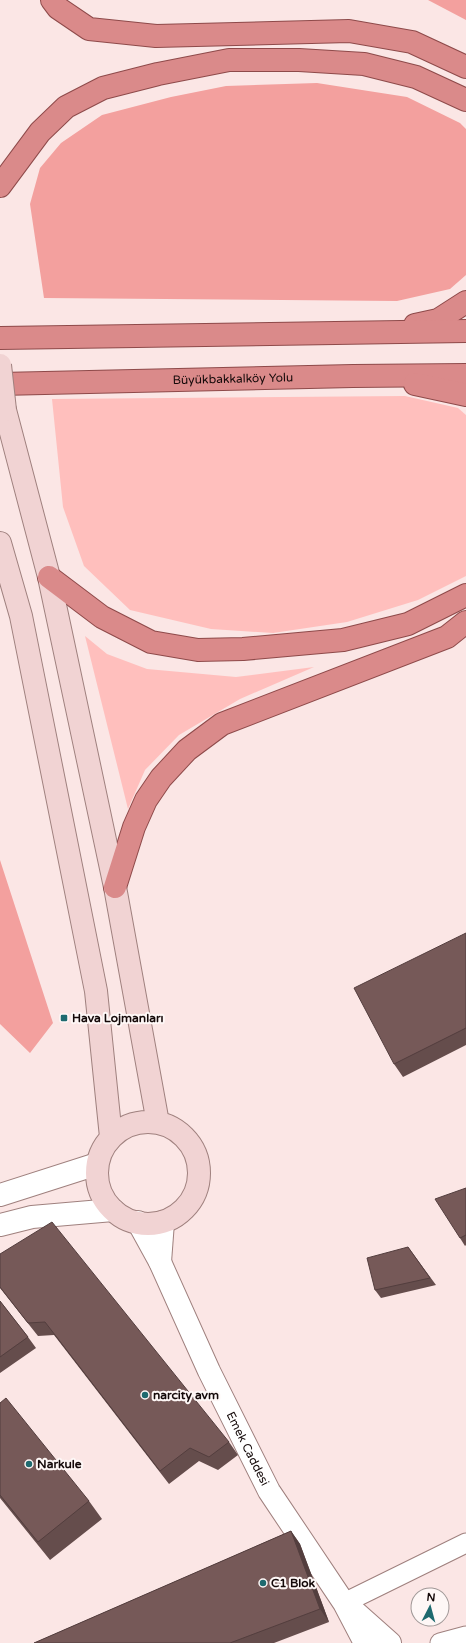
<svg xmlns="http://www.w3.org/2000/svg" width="466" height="1643" font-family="'Varela Round',sans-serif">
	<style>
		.green { fill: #ffbfbd }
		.forest { fill: #f3a09e }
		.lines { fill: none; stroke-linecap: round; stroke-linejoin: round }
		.minor-casing { stroke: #9f807e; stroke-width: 21 }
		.tertiary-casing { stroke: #9f807e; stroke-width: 24 }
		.secondary-casing { stroke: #9f807e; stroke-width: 24 }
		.trunk-casing { stroke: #8e4a4a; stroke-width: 24 }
		.minor { stroke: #fff; stroke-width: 19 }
		.tertiary { stroke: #fff; stroke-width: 22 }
		.secondary { stroke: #f1d3d3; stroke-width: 22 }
		.trunk { stroke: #da8a8a; stroke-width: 22 }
		.secondary-bridge-casing { stroke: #9f807e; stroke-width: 24; stroke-linecap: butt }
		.secondary-bridge { stroke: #f1d3d3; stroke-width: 22 }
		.wall { fill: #654d4c }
		.shaded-wall { fill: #533e3e }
		.building { fill: #765958; stroke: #533e3e }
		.poi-dot { fill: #1e6a6f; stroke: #fef7f6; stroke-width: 1.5 }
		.labels { text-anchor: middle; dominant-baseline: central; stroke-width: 4; stroke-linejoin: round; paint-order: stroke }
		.street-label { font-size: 12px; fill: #140909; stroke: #fef7f6 }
		.poi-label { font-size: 12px; font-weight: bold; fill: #140909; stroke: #fef7f6; text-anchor: start }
	</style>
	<rect width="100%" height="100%" fill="#fbe6e5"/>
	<path class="green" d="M405,396l53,12 8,7v161l-48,24 -71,22 -74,11 -62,-4 -81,-19 -46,-44 -21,-59 -11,-108z
		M85,636l22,18 40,15 89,8 78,-10 -74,32 -61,36 -34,35 -17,39z"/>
	<path class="forest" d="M428,0h38v20z
		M317,83l90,14 53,26 6,6v146l-16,14 -53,12 -353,-3 -14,-94 10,-36 21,-25 41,-28 69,-18 55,-11z
		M0,860l53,163 -23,30 -30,-29z"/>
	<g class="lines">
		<defs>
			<path id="minor" d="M344,1603l122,-60
				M440,1643l26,-7"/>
			<g id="tertiary">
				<path d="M0,1195l97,-31"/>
				<path id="s1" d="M138,1222l22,40 49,109 60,120 75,112 21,40"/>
				<path d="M0,1225l32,-8 81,-7"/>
				<path d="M160,1262l3,-40"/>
				<path d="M354,1611l36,32"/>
			</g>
			<path id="secondary" d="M5,410l44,167 66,310 43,236
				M0,543l21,73 75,375 15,146
				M97 1173a51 51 0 1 1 102 0a51 51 0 1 1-102 0Z"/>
			<g id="trunk">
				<path d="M52,0l6,8 31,21 67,7 193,-5 63,11 54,25"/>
				<path d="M0,186l40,-54 26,-25 37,-19 55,-14 71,-14h70l65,4 52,13 50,23"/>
				<path d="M415,325l23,-5 28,-18"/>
				<path d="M0,338l466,-7"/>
				<path id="s2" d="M0,384l353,-8 113,-1"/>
				<path d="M415,384l51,11"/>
				<path d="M49,577l53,40 49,25 47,8 45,-1 100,-9 65,-16 58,-29"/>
				<path d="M115,887l19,-60 12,-27 15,-22 26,-28 35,-26 225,-87 19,-15"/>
			</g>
		</defs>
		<use href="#minor" class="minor-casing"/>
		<use href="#tertiary" class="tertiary-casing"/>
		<use href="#secondary" class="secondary-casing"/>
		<use href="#trunk" class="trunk-casing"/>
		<use href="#minor" class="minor"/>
		<use href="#tertiary" class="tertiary"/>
		<use href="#secondary" class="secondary"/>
		<use href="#trunk" class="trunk"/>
		<defs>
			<path id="secondary-bridge" d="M0,365l5,45"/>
		</defs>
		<use href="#secondary-bridge" class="secondary-bridge-casing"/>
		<use href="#secondary-bridge" class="secondary-bridge"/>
	</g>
	<path class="wall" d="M466,933v112l-63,32 -9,-13z
		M466,1188v57l-1,1 -5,-8z
		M408,1247l28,38 -55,13 -6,-8z
		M0,1254l229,188 9,13 -20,15 -19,-9 -30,23 -115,-149 -16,1 -38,-48z
		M0,1301l28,36 8,11 -36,25z
		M0,1403l89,98 13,18 -52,41 -50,-62z
		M291,1531l9,13 29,78 -55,21h-240z"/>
	<path class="shaded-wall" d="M291,1531l9,13 29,78 -9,-13z"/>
	<path class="building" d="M466,933v95l-72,36 -40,-76z
		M466,1188v47l-6,3 -25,-39z
		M52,1222l177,220 -20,15 -19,-9 -30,23 -115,-149 -17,1 -28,-36v-33z
		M408,1247l22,31 -55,12 -8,-32z
		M0,1301l28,36 -28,20z
		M6,1398l83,103 -51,41 -38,-47v-92z
		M291,1531l29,78 -90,34h-196z"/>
	<g class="poi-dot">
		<rect x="60" y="1014" width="8" height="8" rx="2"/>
		<circle cx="145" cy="1395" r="4"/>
		<circle cx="29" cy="1464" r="4"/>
		<circle cx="263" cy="1583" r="4"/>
	</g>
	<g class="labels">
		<g class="street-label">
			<text stroke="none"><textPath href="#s2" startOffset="233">Büyükbakkalköy Yolu</textPath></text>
			<text stroke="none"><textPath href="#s1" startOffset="252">Emek Caddesi</textPath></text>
		</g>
		<g class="poi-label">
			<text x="72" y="1018">Hava Lojmanları</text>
			<text x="153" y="1395">narcity avm</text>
			<text x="37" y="1464">Narkule</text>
			<text x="271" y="1583">C1 Blok</text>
		</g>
	</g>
	<g transform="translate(430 1607) rotate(6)"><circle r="19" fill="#fef7f6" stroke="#a09897"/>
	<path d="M0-3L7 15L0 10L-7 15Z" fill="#1e6a6f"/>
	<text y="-6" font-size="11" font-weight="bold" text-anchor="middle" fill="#140909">N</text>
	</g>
</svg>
